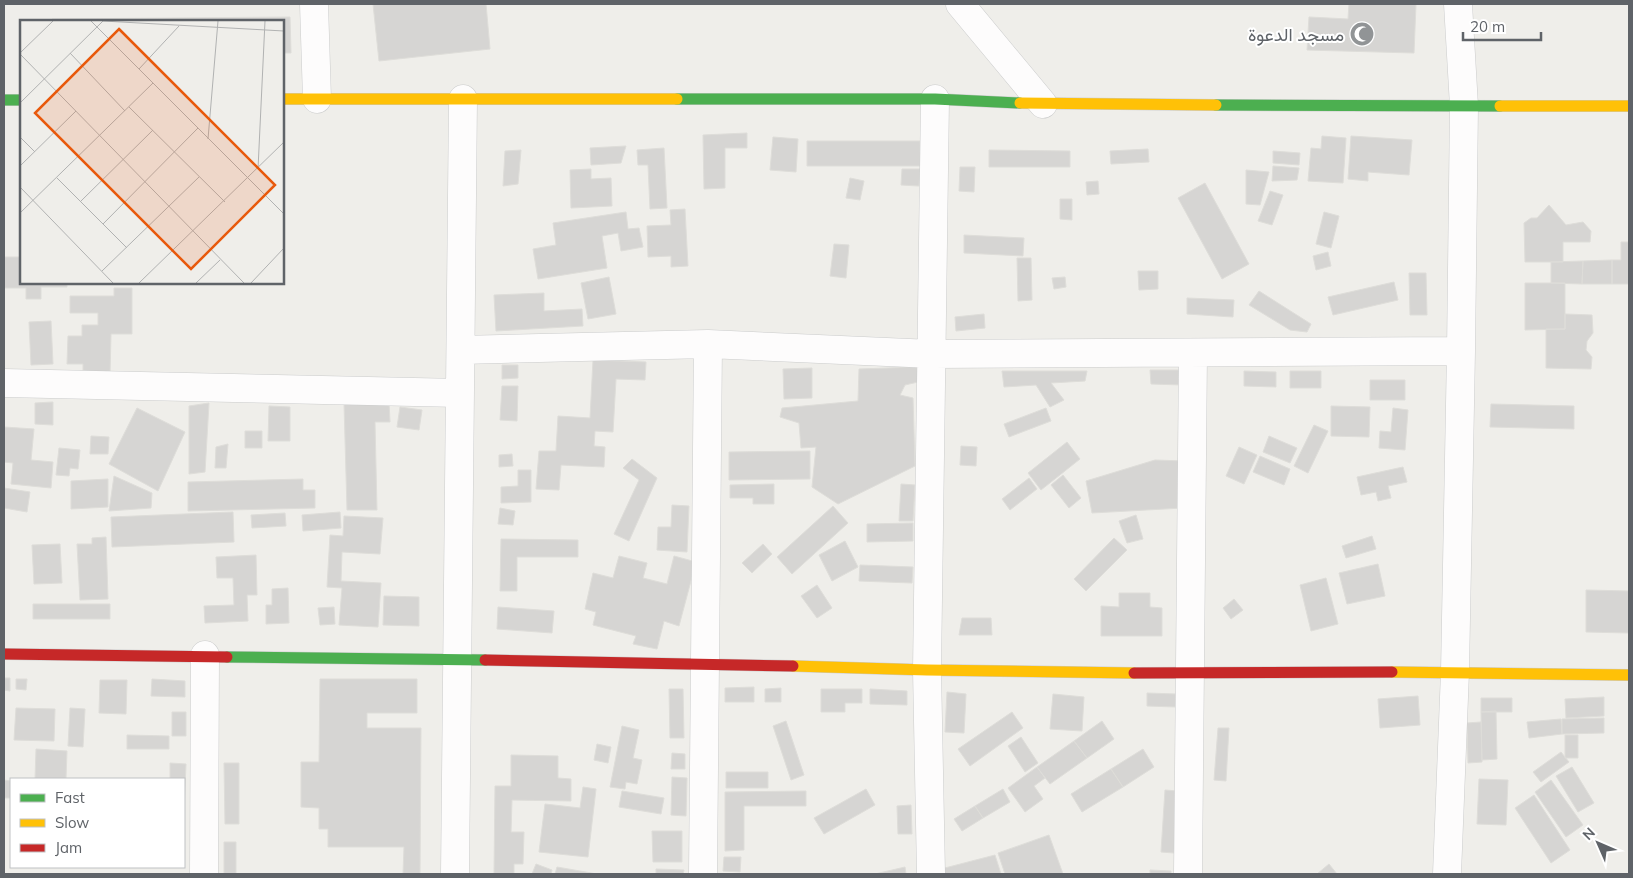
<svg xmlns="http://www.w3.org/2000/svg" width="1633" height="878" font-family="Mulish,Vazirmatn,sans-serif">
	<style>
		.building { fill: #d6d5d3; stroke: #deddd9 }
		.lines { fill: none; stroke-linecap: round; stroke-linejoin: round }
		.street-casing { stroke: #cbcccc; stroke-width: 29 }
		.fast-casing { stroke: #cacacb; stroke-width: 12 }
		.slow-casing { stroke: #cacacb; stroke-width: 12 }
		.jam-casing { stroke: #cacacb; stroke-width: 12 }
		.street { stroke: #fdfcfc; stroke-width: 28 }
		.fast { stroke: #4caf50; stroke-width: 11 }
		.slow { stroke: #ffc107; stroke-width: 11 }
		.jam { stroke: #c62828; stroke-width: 11 }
		.labels { text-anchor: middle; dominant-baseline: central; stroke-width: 4; stroke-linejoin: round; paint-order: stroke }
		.poi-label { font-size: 18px; fill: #5f6368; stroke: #fff; text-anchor: end }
		.inset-road { fill: none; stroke: #b1b2b2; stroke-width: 1 }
		.view { fill: #e8590c; fill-opacity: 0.15; stroke: #e8590c; stroke-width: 2.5 }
		.inset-edge { fill: none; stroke: #5f6368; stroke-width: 2.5 }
	</style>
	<rect width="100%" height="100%" fill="#efeeea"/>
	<path class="building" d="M373,4h113l4,45 -111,12z
		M1349,4h67l-2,49 -107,-3 2,-33 39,2z
		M290,17l1,36h-9v-32h-230v-2z
		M747,133v15h-22v40l-21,1 -1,-54z
		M1322,136l24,2 -3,45 -35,-2 3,-33 10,1z
		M1351,136l61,4 -3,35 -41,-3v9l-20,-2z
		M773,137l25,2 -2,33 -26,-2z
		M807,141h113v25h-113z
		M626,146l-5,17 -30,2 -1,-17z
		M664,148l3,60 -17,1 -2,-44h-10l-1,-15z
		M1148,149l1,13 -38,2 -1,-13z
		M521,150l-3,34 -15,2 2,-35z
		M989,150l81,1v16h-81z
		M1273,151l27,2 -1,12 -26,-2z
		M1273,166l26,2 -2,12 -25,1z
		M960,167h15l-1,25 -15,-1z
		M591,169v10l20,-1 1,28 -41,2 -1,-38z
		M902,169h18l-1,17 -18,-1z
		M1246,170l23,2 -9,33 -14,-1z
		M850,178l14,3 -4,19 -14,-2z
		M1098,181l1,13 -12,1 -1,-13z
		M1205,183l44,81 -27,15 -44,-81z
		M1270,191l13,4 -11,30 -14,-4z
		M1060,199h12v21l-12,-1z
		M1549,205l17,20 17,-3 8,9 -1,11h-27v20h-38l-1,-39 7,-5h6z
		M685,209l3,57 -17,1v-11l-23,1 -1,-31 24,-1 -1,-15z
		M626,212l2,17 11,-1 4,19 -22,4 -3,-18 -16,3 5,32 -69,11 -5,-30 23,-4 -3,-22z
		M1324,212l15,4 -8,32 -15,-4z
		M964,235l60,3 -1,18 -59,-3z
		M1621,242h8v42h-17v-24h9z
		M834,244l15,1 -3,33 -16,-2z
		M1328,252l3,14 -15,4 -3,-14z
		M4,257h17v25h46v5h-26v12h-15v-11h-22z
		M1017,258h14l1,42 -14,1z
		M1612,260v24h-30l1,-23z
		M1583,261l-1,23 -31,-1v-21z
		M1138,271h20v18l-19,1z
		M1409,273h17l1,42h-17z
		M609,277l7,37 -28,5 -7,-36z
		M1065,277l1,10 -12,2 -2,-11z
		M1394,282l4,18 -65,15 -5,-18z
		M1525,283h40v46l-40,1z
		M114,288h18v46h-21l-1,40h-27v-10h-16l1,-28h14v-11h16v-12h-28v-17h44z
		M1259,291l52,33 -4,8 -17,-2 -41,-25z
		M544,293v18l38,-2 1,17 -87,5 -2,-36z
		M1187,298l47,2 -1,17 -46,-3z
		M984,314l1,14 -29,3 -1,-14z
		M1565,314l27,1 1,18 -6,8 -1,9 6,7 -1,12 -45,-1v-39h19z
		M51,321l2,43 -22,1 -2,-43z
		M593,360l53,2 -1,18 -29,-1 -3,53 -18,-1 -1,15 11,1 -1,20 -43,-2 -2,25 -23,-1 3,-38h17l2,-35 32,2z
		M502,365h16v13l-16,1z
		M917,367l1,15 -13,3 -5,10 13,3 2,68 -77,38 -26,-17 4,-40 -15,1 -2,-25 -19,-6 2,-9 76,-7 1,-32z
		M812,368v30l-28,1 -1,-30z
		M1150,370h32l1,15 -32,-1z
		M1002,371h85l-2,10 -34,2 13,17 -14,7 -14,-22 -32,2z
		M1244,371l32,1v15l-32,-1z
		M1290,371h31v17h-31z
		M1370,380h35v20h-35z
		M502,386h16l-1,35 -17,-1z
		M53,402v23l-18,-1v-21z
		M389,402l1,20h-15l2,88h-30l-3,-106z
		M209,403l-4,69 -16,2v-68z
		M1491,404l83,2v23l-84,-2z
		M269,406l21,1v34h-22z
		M1331,406l39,1 -1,30 -38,-1z
		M400,407l22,3 -3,20 -22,-3z
		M137,408l48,24 -27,59 -49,-27z
		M1046,408l5,13 -42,16 -5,-13z
		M1393,408l15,2 -3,40 -26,-2 1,-17 11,1z
		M1314,425l14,6 -20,42 -14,-7z
		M4,427l30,2 -3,31 22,2 -2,26 -40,-4 2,-21 -9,-1z
		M245,431h17v17h-17z
		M91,436l18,1 -1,17h-18z
		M1269,436l28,12 -7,15 -27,-11z
		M1067,442l13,17 -39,31 -13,-17z
		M228,444l-2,24h-11l1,-21z
		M961,446l16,1 -1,19 -16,-1z
		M1239,447l18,8 -13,29 -18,-8z
		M59,448l21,2 -2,19 -8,-1 -1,8 -13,-1z
		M810,451v28l-81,1v-28z
		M512,454l1,12 -14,1v-12z
		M1260,456l30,13 -6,16 -31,-13z
		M632,459l25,19 -28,63 -15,-7 25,-54 -16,-12z
		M1155,460l29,1 -1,47 -91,5 -6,-32z
		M1403,467l4,15 -19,4 3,12 -13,3 -2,-9 -15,3 -4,-18z
		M518,470h13v32l-30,1v-16l17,-1z
		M1063,475l18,23 -12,10 -18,-23z
		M114,476l38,17 -1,15 -42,3z
		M1029,478l8,11 -27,21 -8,-11z
		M108,479v28l-37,2v-28z
		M303,479v11h12v18l-127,3v-29z
		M774,484v20h-21v-6h-23v-13z
		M901,484l14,1 -2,36h-14z
		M4,488l26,4 -3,20 -23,-4z
		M672,505l17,1 -2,46 -30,-2 1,-23h13z
		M833,506l15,17 -56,51 -15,-17z
		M500,508l15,3 -2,14 -15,-1z
		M233,512l1,30 -122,5 -1,-30z
		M340,512l1,16 -38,3 -1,-16z
		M285,513l1,13 -34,2 -1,-13z
		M1136,515l7,24 -16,4 -8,-22z
		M344,516l39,2 -3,36 -38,-2 -1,29 40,2 -3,44 -39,-2 3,-37 -15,-1 3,-52 13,1z
		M913,523v18l-46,1v-18z
		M1372,536l4,13 -30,9 -4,-12z
		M106,537l2,62 -28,1 -3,-56h15v-6z
		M1114,538l13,12 -41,41 -12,-12z
		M501,539l77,1v17h-61v34h-17z
		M845,541l13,26 -26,14 -13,-26z
		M60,544l2,39 -28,1 -2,-39z
		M763,544l9,10 -20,19 -10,-10z
		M256,555l1,40h-10l1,26 -43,2 -1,-17 30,-1 -1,-27h-16l-1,-21z
		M619,556l28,7 -4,15 24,6 7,-28 22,6 -17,64 -15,-5 -7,28 -24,-5 3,-8 -43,-11 3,-13 -11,-3 8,-36 20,5z
		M1378,564l7,32 -38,8 -8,-31z
		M860,565l53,2 -1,16 -53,-2z
		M1326,578l12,46 -27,7 -11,-46z
		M817,585l15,23 -15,10 -16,-22z
		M288,588l1,35 -23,1v-19h6v-16z
		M1586,590l43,1v42l-43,-1z
		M1119,593h31v14l12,1v28h-61v-30l18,1z
		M384,596l35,1v29l-36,-1z
		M1234,599l9,11 -12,9 -8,-11z
		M33,604h77v15h-77z
		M334,607l1,17 -15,1 -2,-17z
		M498,607l56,4 -2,22 -55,-4z
		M962,618h29l1,17h-33z
		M4,678h6v13l-6,-1z
		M16,679h11l-1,11 -10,-1z
		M152,679l33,2v16l-34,-1z
		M320,679h97v34h-50v15h54l-1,146h-17l1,-27h-76v-18h-9v-21l-18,-1v-45h18z
		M100,680h27l-1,34 -27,-1z
		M754,687v15h-29v-14z
		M781,688v14h-16v-13z
		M669,689h14l1,49h-14z
		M821,689h41v14h-17v9h-24z
		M870,689l37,2v14l-37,-1z
		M947,692l19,2 -2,39 -19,-1z
		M1147,693l29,1v13l-29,-1z
		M1053,694l31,3 -2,34 -32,-2z
		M1418,696l2,29 -40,3 -2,-29z
		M1604,697v19l-38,2 -1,-19z
		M1481,698h31v14h-31z
		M16,708l39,1 -1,32 -40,-1z
		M70,708l15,1 -2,38 -15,-1z
		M1496,711l1,48 -15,1 -1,-48z
		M172,712h14v24h-14z
		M1012,712l11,16 -53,38 -12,-17z
		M1604,718v15l-42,1v-15z
		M1561,719l1,15 -33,4 -2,-16z
		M786,721l18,54 -13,5 -18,-54z
		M1102,721l12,18 -27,19 -13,-17z
		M1481,722l1,40 -14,1 -1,-40z
		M622,726l17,4 -6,28 9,2 -5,24 -11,-2 -1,7 -15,-2z
		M1218,728h11l-3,53 -12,-1z
		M127,735l42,1v13h-42z
		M1565,735h13v23h-13z
		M1021,737l17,26 -13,9 -17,-26z
		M1074,741l13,17 -37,26 -13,-17z
		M597,744l14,3 -3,16 -14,-3z
		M36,749l31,2 -1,28h-31z
		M1143,749l11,18 -31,20 -12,-18z
		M1561,752l8,10 -28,20 -8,-10z
		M672,753l13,1v15h-14z
		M511,755l47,1v22l13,1v22l-59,-1 -1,32h13l-1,32h-9v10h-20l1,-88h16z
		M170,763l16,1 -2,45v-30h-14z
		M224,763h15v61h-14z
		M1037,767l8,11 -11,8 9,13 -18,13 -17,-24z
		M1572,767l22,36 -16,9 -22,-36z
		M1111,769l12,18 -41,25 -11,-18z
		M726,772h42v16h-42z
		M672,777l15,1 -1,38 -15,-1z
		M1479,779l29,1 -2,45 -29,-1z
		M4,780l7,1v17h-7z
		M1551,780l32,45 -17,12 -31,-45z
		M583,787l13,2 -8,68 -49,-5 6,-48 35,4z
		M866,789l9,16 -51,29 -10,-16z
		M1003,789l7,13 -27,16 -8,-12z
		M1165,790l13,1 -4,62 -13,-1z
		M622,791l42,7 -3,16 -42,-7z
		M806,791v15h-62v44l-19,1v-59z
		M1534,795l36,55 -19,13 -36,-55z
		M911,805l1,29h-14l-1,-28z
		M975,806l8,12 -21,13 -8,-12z
		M652,831h30v31h-29z
		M1049,835l14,39h-58l-7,-21z
		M224,842h12v32h-12z
		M995,855l6,19h-58l-2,-5z
		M724,857h17l-1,15 -17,-1z
		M536,864l16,6 -1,4h-19z
		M1329,864l8,10h-20z
		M557,867l40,7h-42z
		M905,867l1,7h-31z
		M656,869l28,1 -1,4h-27z
		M1150,870l21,1v3h-21z"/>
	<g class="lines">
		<defs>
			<path id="street" d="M314,4l3,95
				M960,4l83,100
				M461,350l247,-6 224,10 529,-3
				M4,383l456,10
				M204,874l1,-219
				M455,874l8,-775
				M703,874l5,-530
				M931,874l-4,-204 8,-571
				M1188,874l5,-521
				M1447,874l8,-202 6,-321 3,-245 -6,-102"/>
			<path id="fast" d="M677,99h258l85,4
				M4,100h17
				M1216,105l284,1
				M227,657l258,3"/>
			<path id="slow" d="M282,99h395
				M1020,103l196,2
				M1500,106h129
				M793,666l134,4 207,3
				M1392,672l237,3"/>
			<path id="jam" d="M4,654l223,3
				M485,660l308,6
				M1134,673l258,-1"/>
		</defs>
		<use href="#street" class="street-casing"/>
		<use href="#fast" class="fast-casing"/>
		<use href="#slow" class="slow-casing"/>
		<use href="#jam" class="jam-casing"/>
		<use href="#street" class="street"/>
		<use href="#fast" class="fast"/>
		<use href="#slow" class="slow"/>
		<use href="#jam" class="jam"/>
	</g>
	<defs>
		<symbol id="mosque-disc" viewBox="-11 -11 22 22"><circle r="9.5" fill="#919496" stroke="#fff"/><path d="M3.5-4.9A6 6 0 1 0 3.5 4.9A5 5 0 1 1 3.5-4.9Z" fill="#fff"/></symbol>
	</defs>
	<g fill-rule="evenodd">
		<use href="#mosque-disc" x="1348" y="20" width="28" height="28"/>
	</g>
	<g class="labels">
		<g class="poi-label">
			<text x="1344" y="34">مسجد الدعوة</text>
		</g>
	</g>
	<g transform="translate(20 20)">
		<rect width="264" height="264" fill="#efeeea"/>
		<path class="inset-road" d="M71,1l193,193M0,33l33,-32M50,33l55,58M0,34l224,229M119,49l40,-43M0,83l83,-82 181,10M109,87l96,95M0,117l15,15M188,119l10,-118M0,146l56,-55M238,149l7,-148M37,158l70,70M0,167l93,96M61,181l72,-71M0,193l133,-130M83,204l95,-96M82,251l97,-94M119,263l145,-141M176,263l24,-23M231,263l33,-35"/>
		<path class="view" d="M99,9l156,156 -84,84 -156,-156z"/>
		<rect width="264" height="264" class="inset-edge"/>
	</g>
	<rect width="1633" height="878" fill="none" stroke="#5f6368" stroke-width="10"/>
	<rect x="10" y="778" width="175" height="90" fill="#ffffff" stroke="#bfc1c3"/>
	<rect x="20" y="794" width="25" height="8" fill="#4caf50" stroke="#bfc1c3"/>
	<text x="55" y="803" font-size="15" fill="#5f6368">Fast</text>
	<rect x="20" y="819" width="25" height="8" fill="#ffc107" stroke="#bfc1c3"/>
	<text x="55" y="828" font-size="15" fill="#5f6368">Slow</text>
	<rect x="20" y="844" width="25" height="8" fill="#c62828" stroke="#bfc1c3"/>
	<text x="55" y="853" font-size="15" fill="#5f6368">Jam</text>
	<g transform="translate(1598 843) rotate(315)" stroke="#ffffff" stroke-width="4" paint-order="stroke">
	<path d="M0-4L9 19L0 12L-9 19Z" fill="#5f6368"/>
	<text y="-8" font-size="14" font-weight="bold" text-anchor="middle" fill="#5f6368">N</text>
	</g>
	<path d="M1463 32v8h78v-8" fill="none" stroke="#5f6368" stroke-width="2.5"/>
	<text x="1470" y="32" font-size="15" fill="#5f6368" stroke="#ffffff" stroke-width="4" paint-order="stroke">20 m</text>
</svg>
